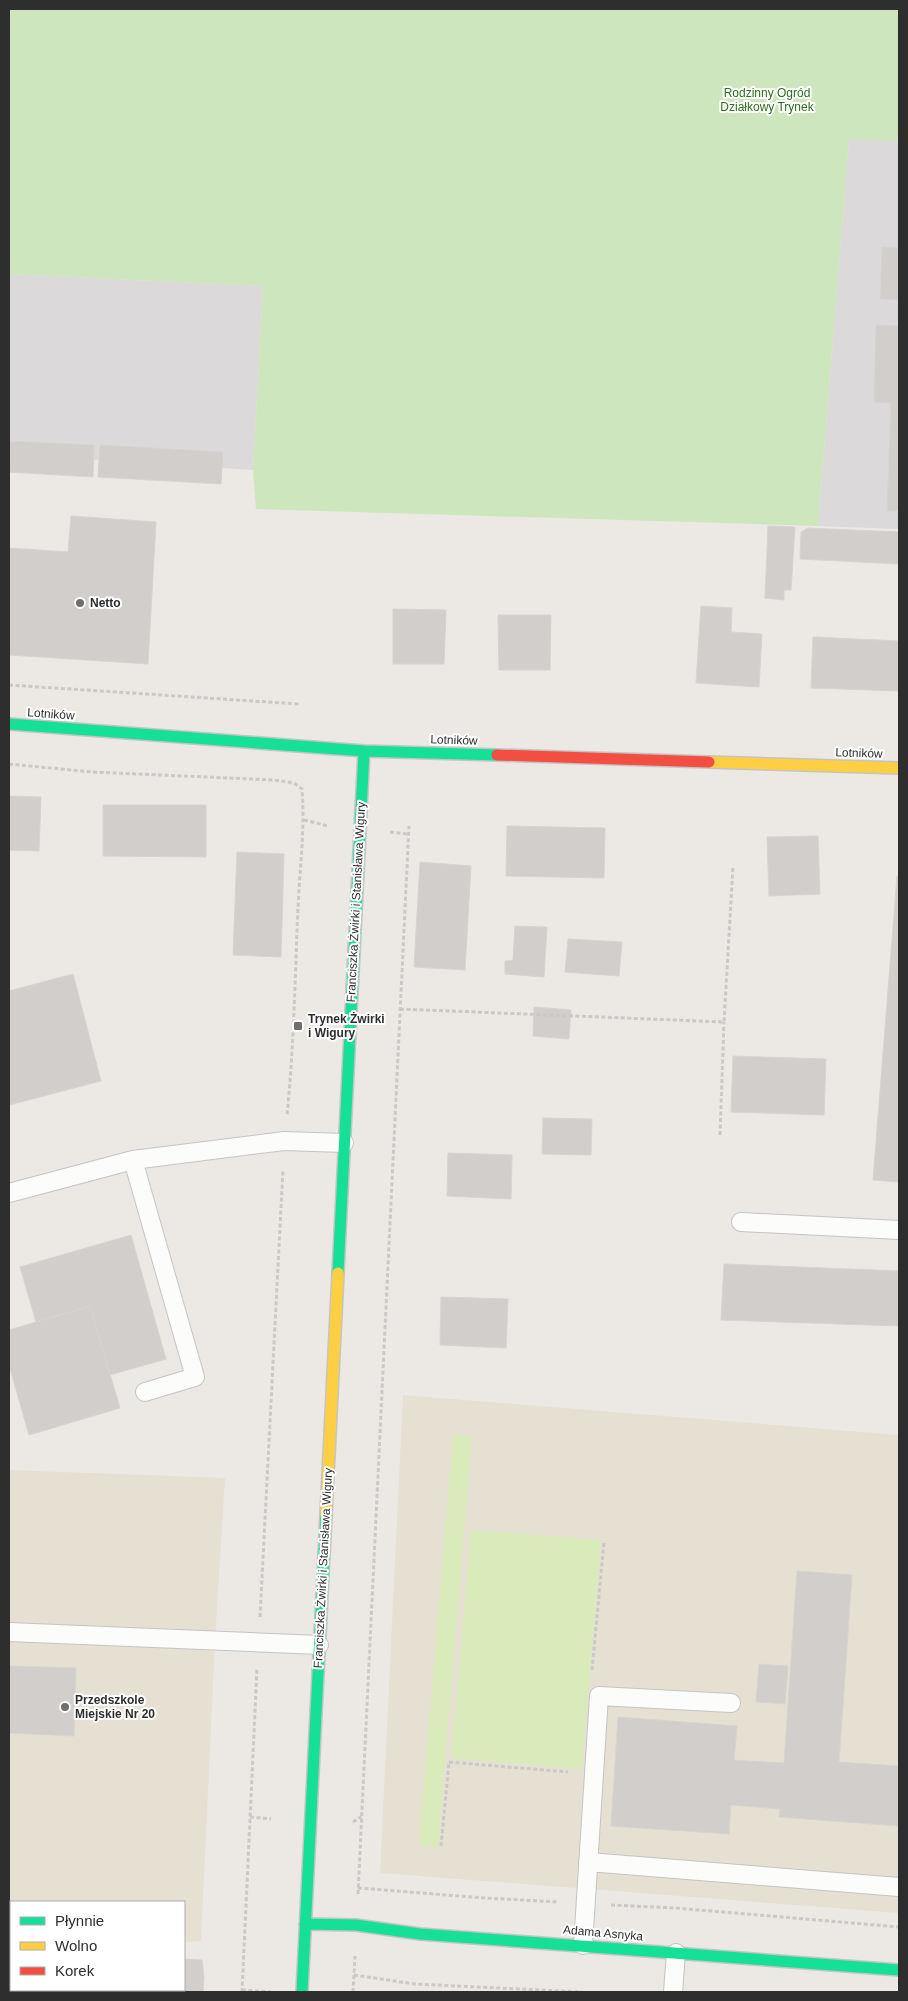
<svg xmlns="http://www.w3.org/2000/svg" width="908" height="2001" font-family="Helvetica,sans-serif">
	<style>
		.industrial { fill: #dcd9db }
		.education { fill: #e6e0d3 }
		.green { fill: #cee6be }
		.pitch { fill: #d9eabb }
		.building { fill: #d1cecb; stroke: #d7d4d0 }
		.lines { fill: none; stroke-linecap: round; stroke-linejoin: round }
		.lane-casing { stroke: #c5c4c5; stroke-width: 20 }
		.fast-casing { stroke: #c5c4c5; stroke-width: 14 }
		.slow-casing { stroke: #c5c4c5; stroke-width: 14 }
		.jam-casing { stroke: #c5c4c5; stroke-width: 14 }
		.path { stroke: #c9c9c8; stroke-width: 3; stroke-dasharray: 4 2.5; stroke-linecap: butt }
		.lane { stroke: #fcfcfb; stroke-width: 18 }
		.fast { stroke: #16e098; stroke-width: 11 }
		.slow { stroke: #ffcf43; stroke-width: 11 }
		.jam { stroke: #f24e42; stroke-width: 11 }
		.poi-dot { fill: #706f6e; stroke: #fff; stroke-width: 2 }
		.labels { text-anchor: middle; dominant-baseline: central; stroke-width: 4; stroke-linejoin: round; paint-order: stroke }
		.park-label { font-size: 12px; fill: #2c6e1b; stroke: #fff }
		.poi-label { font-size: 12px; font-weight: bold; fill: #2e2e2e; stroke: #fff; text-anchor: start }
		.street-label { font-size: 12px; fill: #2e2e2e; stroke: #fff }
	</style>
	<rect width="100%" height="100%" fill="#ece8e4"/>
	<path class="industrial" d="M849,138l50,3v388l-81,-3z
		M9,274l254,12 -10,184 -244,-16z"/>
	<path class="education" d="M403,1395l496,40v478l-519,-40z
		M9,1470l216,8 -10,163 -14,300 -17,1v-40h-173v55h-2z"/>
	<path class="green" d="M9,9h890v132l-50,-2 -31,387 -562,-17 -3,-39 10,-184 -254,-12z"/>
	<path class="pitch" d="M453,1435l19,2 -34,410 -19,-2z
		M471,1530l130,10 -19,229 -131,-11z"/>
	<path class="building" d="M882,247l17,1v52l-19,-1z
		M876,325l23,1v185h-12l4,-108 -17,-1z
		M9,441l85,4 -1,32 -84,-5z
		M100,445l123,7 -2,32 -123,-7z
		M71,516l85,6 -8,142 -139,-9v-107l59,4z
		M768,526l27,1 -4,63h-7v10l-19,-2z
		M808,528l91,4v32l-99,-5 1,-27z
		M701,606l31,2 -1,24 31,2 -3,53 -63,-4z
		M393,609l53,1 -2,54h-51z
		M498,615h53l-1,55h-51z
		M813,637l86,4v50l-88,-3z
		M9,796l32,1 -2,54 -30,-1z
		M103,805h103v52l-103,-1z
		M507,826l98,2 -1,50 -98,-2z
		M818,836l2,58 -51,2 -2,-59z
		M237,852l47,2 -3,103 -48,-2z
		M420,862l51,4 -6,104 -51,-3z
		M897,876h2v306l-26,-2z
		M515,926l32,1 -3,50 -39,-3v-13l8,-1z
		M568,939l54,3 -3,34 -54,-4z
		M73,974l28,107 -92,24v-114z
		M534,1007l37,3 -2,29 -36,-3z
		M733,1056l93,3 -2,56 -93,-3z
		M543,1118l49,1 -1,36 -49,-1z
		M448,1153l64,2 -1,44 -64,-3z
		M131,1235l35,124 -56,16 -20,-69 -54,16 -16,-55z
		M724,1264l175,7v55l-178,-6z
		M441,1297l67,2 -2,49 -66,-3z
		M90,1306l30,102 -91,27 -20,-70v-35z
		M797,1571l55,4 -13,187 60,4v60l-120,-9 1,-8 -49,-4 -2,29 -118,-8 7,-109 119,9 -3,34 50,3z
		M759,1664l29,2 -3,38 -29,-2z
		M9,1666l67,2 -2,68 -65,-3z
		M184,1959l18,1 2,18 -1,14h-39v-2h20z
		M63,1990h55l-1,2h-54z"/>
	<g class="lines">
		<defs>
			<path id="lane" d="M133,1160l62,217 -50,15
				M9,1193l124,-33 151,-19 60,2
				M741,1222l158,8
				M9,1632l310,13
				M588,1862l311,25
				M583,1945l16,-249 132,7
				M673,1992l3,-39"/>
			<path id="fast" d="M9,724l355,27 133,4
				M338,1273l26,-522
				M305,1924l51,1 64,9 479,36
				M302,1992l24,-477"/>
			<path id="slow" d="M709,762l190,6
				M326,1515l12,-242"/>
			<path id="jam" d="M497,755l212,7"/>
		</defs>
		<use href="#lane" class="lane-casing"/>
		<use href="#fast" class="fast-casing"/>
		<use href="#slow" class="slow-casing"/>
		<use href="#jam" class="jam-casing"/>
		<path class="path" d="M9,685l290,19
			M9,764l83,8 182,8 20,3 8,6c3,40 -2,78 -4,118 -3,69 -4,139 -11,208
			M304,820l24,6
			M390,832l18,2
			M400,1009l324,13 9,-156
			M720,1135l4,-113
			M260,1617l23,-448
			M592,1670l12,-128
			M250,1817l21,2
			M353,1822l8,-5
			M441,1846l8,-84 119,10
			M358,1888l127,10 74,4
			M358,1894l51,-1068
			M611,1905l65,3 223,19
			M354,1975l61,9 167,8
			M242,1990l29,2
			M242,1992l15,-324
			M353,1992l2,-36"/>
		<use href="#lane" class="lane"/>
		<use href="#fast" class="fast"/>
		<use href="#slow" class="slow"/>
		<use href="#jam" class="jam"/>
	</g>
	<g class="poi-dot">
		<circle cx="80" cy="603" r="5"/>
		<rect x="293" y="1021" width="10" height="10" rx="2.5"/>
		<circle cx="65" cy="1707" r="5"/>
	</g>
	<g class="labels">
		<g class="park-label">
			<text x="767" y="93">Rodzinny Ogród<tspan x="767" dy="14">Działkowy Trynek</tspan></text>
		</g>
		<g class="poi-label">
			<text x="90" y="603">Netto</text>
			<text x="308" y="1019">Trynek Żwirki<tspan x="308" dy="14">i Wigury</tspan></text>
			<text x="75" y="1700">Przedszkole<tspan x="75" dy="14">Miejskie Nr 20</tspan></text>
		</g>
		<g class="street-label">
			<text transform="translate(51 714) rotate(4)">Lotników</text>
			<text transform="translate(454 740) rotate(2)">Lotników</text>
			<text transform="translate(859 753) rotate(2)">Lotników</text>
			<text transform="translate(356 902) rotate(-87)">Franciszka Żwirki i Stanisława Wigury</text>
			<text transform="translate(323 1568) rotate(-87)">Franciszka Żwirki i Stanisława Wigury</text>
			<text transform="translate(603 1933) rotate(5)">Adama Asnyka</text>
		</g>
	</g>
	<rect width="908" height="2001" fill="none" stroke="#2e2e2e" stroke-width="20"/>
	<rect x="10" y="1901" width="175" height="90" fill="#ffffff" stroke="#ababab"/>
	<rect x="20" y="1917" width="25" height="8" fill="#16e098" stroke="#ababab"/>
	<text x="55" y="1926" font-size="15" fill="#2e2e2e">Płynnie</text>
	<rect x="20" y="1942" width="25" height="8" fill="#ffcf43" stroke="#ababab"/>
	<text x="55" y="1951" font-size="15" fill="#2e2e2e">Wolno</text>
	<rect x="20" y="1967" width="25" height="8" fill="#f24e42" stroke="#ababab"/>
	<text x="55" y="1976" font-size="15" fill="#2e2e2e">Korek</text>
</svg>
